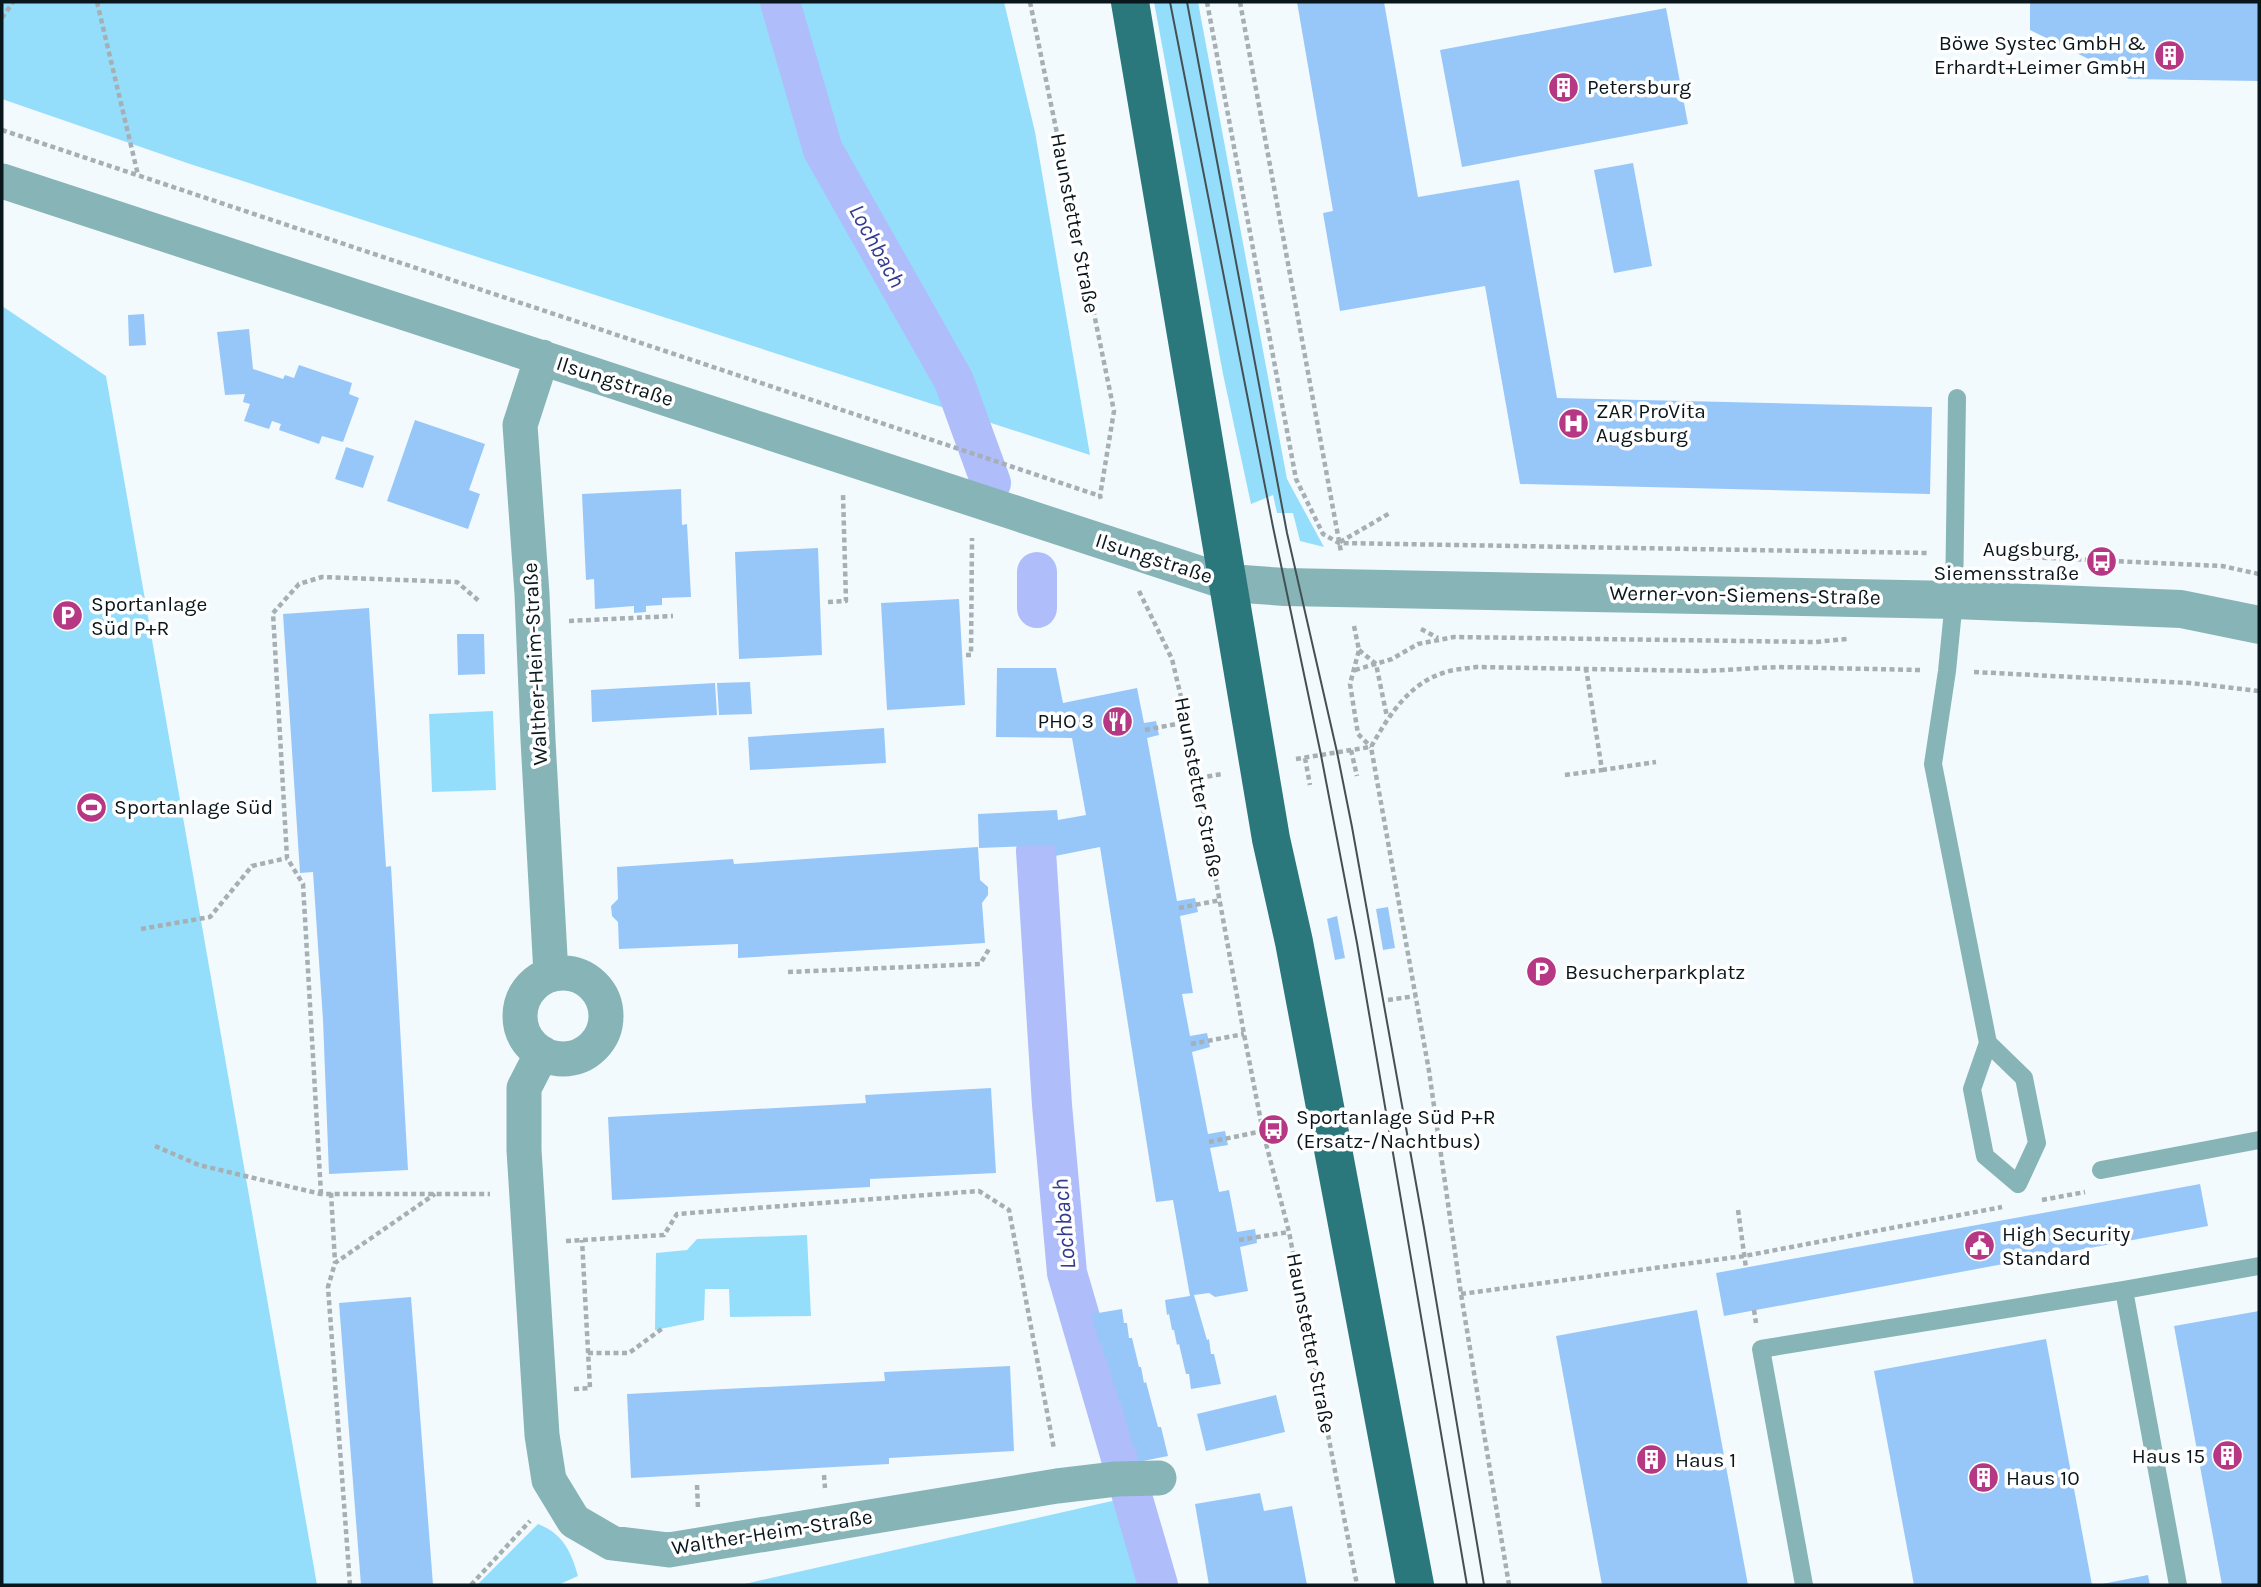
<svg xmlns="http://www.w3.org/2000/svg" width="2261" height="1587" font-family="Karla,sans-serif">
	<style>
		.green { fill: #95defb }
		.water { fill: #afbdfa; stroke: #7d8bb7; stroke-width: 2 }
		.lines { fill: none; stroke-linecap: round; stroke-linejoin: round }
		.canal { stroke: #afbdfa; stroke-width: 40 }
		.building { fill: #97c7f9 }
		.path { stroke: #a6afb3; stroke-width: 4.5; stroke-dasharray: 5 3.5; stroke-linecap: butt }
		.service { stroke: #87b5b7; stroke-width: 18 }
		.minor { stroke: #87b5b7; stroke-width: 35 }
		.tertiary { stroke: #87b5b7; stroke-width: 38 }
		.primary { stroke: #2a777c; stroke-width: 38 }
		.tram { stroke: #445054; stroke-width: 2 }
		.labels { text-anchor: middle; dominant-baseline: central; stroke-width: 7; stroke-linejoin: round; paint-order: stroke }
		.poi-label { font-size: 21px; fill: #09161b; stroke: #fff; text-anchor: start }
		.street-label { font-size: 21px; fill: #09161b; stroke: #fff }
		.water-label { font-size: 23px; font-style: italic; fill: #333c91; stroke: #fff }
	</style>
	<rect width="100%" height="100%" fill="#f3fafd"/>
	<path class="green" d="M2,2h1002l31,130 55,323 -900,-291 -188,-65z
		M1154,2h44l89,477 37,68 -24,-6 -7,-28h-16l-4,-18 -22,9 -28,-130z
		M2,306l104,70 211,1209h-315z
		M493,711l3,79 -64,2 -3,-78z
		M807,1235l4,81 -81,1 -1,-28h-24l-1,31 -49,10 1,-77 31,-3 10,-11z
		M1121,1499l18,86h-399z
		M538,1524c25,10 33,27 40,52l-20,9h-81z"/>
	<path class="water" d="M1138,1520l20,65h-12l-8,-48z"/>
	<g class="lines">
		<path class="canal" d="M780,2l43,148 131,231 37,102
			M1037,572v36
			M1036,851l16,254 15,168 91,312"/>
	</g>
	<path class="building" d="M1297,2h87l34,195 101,-17 38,218 375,9 -2,87 -410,-10 -35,-198 -145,25 -17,-98 10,-2z
		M2030,2h229v79l-130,-2 -99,-49z
		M1666,8l22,116 -226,43 -22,-117z
		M1633,163l19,103 -38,7 -20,-103z
		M144,314l2,31 -17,1 -1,-31z
		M249,329l4,40 30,10 2,-4 9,3 5,-13 53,18 -3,11 10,4 -16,44 -21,-6 -3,8 -40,-14 2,-6 -9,-3 -3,8 -25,-8 6,-17 -7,-2 2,-8 -20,1 -8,-63z
		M415,420l70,24 -16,46 11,4 -12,35 -81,-28z
		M346,447l28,9 -11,32 -28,-9z
		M681,489l1,36 5,-1 4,73 -29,1v7l-16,1v6l-12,1v-7l-39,3 -1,-30 -8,1 -4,-86z
		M818,548l4,107 -83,4 -4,-107z
		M959,599l6,106 -78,5 -6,-107z
		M369,608l17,259 5,-1 17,304 -79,4 -6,-154 -10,-148 -13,1 -17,-259z
		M457,634h27l1,40 -27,1z
		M997,668h59l7,35 74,-15 7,35 12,-2 3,14 -12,3 30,163 18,-3 3,14 -18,4 13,77 -11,1 8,42 17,-3 3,14 -18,5 16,82 17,-3 3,14 -18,3 9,44 10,-2 8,42 18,-3 2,14 -17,4 8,44 -33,6 -6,-4 -15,2 13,45 2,-1 2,15h3l7,30 -30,5 -2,-15h-3l-7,-30 -2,1 -3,-15h-2l-3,-16 -2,1 -2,-15 25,-4 -17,-96 -17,2 -56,-355 -45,9v-11l-76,3 -1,-34 79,-4 1,10 28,-5 -14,-77 -76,-1z
		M750,682l2,32 -33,1 -2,-32z
		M715,683l2,32 -125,7 -1,-32z
		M884,728l2,35 -136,7 -2,-33z
		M978,847l2,33 8,7v8l-6,8 3,40 -247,15v-14l-119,5 -1,-27 -6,-6 -1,-10 7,-7 -1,-32 116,-8 1,5z
		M1388,907l7,41 -12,2 -7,-41z
		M1337,916l8,42 -10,2 -8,-41z
		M991,1088l5,85 -126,6v8l-258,13 -4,-83 258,-14 -1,-8z
		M2200,1184l8,42 -484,90 -8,-43z
		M411,1297l22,288h-72l-22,-282z
		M1122,1309l2,14h3l2,15h3l7,29h2l3,16 2,-1 12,45h3l7,29 -30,6 -2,-15h-3l-12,-44h-2l-3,-15h-2l-7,-30h-3l-2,-15h-3l-3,-15h-2l-2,-14z
		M1697,1310l51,275h-146l-46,-249z
		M2259,1311v274h-37l-48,-259z
		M2046,1339l46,246h-178l-40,-214z
		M1010,1366l4,85 -125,7v6l-258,14 -4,-84 258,-13 -1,-9z
		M1276,1395l9,37 -79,19 -9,-37z
		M1260,1493l4,18 28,-5 15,79h-98l-14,-81z
		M2148,1575l2,10h-48v-1z"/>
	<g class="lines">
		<path class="path" d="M97,2l41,173
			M1030,2l84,409 -14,85 2,6
			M1207,2l89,477 27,55 16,9 589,10
			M1240,2l101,550
			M2,18l11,-16
			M2,130l1098,366
			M1340,542l50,-29
			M1983,555l239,11 37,8
			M1139,591l33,68 15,63 57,312 19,98 26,100 68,353
			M828,602l18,-1 -3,-107
			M569,621l104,-5
			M1354,626l5,24 -9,34 8,50 13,13
			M1421,629l17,9
			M1359,650l17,14 11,53
			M966,655h5l1,-117
			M1355,670l37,-11 26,-15 36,-7 361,5 32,-3
			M1974,672l216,11 69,8
			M1145,730l42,-8
			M1351,750l6,26
			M1305,758l5,27
			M1296,759l74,-12
			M1602,770l54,-8
			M1565,775l37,-5 -16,-102
			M1199,778l23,-4
			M1179,908l42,-8
			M141,929l69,-12 42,-51 35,-8
			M788,972l192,-8 9,-15
			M1388,1000l28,-4
			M1191,1044l53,-10
			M1209,1142l64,-13
			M155,1146l44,19 122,29h169
			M331,1193l4,69
			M321,1194l-18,-310 -16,-26 -14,-245 26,-29 23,-7 135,5 22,19
			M2042,1200l43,-8
			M1738,1210l8,58
			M1239,1240l50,-8
			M566,1241l98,-6 13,-21 302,-23 30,19 45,239
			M1461,1294l283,-38 258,-49
			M1754,1310l2,13
			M588,1353h41l34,-25
			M574,1389l16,-1 -8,-148
			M824,1475l1,13
			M697,1485l1,24
			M350,1585l-22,-298 7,-24 100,-69
			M471,1585l59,-64
			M1509,1585l-48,-291 -32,-223 -58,-324c17,-30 37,-63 72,-74 10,-4 22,-4 33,-6l228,4 74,-4 142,3"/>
		<path class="service" d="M1957,398l-3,202 -7,71 -14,93 55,279
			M1988,1043l36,35 13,65 -19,41 -33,-28 -13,-67z
			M2101,1170l158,-30
			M2124,1290l54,295
			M1804,1585l-43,-236 363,-59 135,-24"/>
		<path class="minor" d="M2,181l1227,402
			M542,357l-22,68 12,169 6,146 13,234
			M520 1016a43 43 0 1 1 86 0a43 43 0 1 1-86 0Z
			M542,1053l-18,35v62l18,285 7,45 25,41 38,22 57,7 388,-64 59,-7 43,-1"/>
		<path class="tertiary" d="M1229,583l56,4 669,13 227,9 78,16"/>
		<path class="primary" d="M1130,2l141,837 23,103 121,643"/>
		<path class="tram" d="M1170,2l103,525 48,228 36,188 110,642
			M1187,2l100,531 50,219 15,75 72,401 60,357"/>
	</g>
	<defs>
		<symbol id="building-disc" viewBox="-11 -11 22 22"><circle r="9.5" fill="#b63784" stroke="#fff"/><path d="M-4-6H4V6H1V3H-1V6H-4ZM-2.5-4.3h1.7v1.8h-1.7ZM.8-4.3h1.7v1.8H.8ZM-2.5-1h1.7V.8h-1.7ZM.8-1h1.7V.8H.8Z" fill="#fff"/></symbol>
		<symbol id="hospital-disc" viewBox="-11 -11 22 22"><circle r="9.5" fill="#b63784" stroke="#fff"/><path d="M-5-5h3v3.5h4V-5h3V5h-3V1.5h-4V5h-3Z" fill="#fff"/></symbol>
		<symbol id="bus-disc" viewBox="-11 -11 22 22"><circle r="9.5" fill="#b63784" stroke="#fff"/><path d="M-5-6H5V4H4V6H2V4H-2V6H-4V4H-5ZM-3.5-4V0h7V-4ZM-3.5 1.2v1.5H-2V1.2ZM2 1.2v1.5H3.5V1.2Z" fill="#fff"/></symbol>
		<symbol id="parking-disc" viewBox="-11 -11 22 22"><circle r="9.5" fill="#b63784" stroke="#fff"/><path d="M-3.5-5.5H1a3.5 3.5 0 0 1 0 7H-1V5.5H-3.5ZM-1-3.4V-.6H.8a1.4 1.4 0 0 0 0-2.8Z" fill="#fff"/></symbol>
		<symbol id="restaurant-disc" viewBox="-11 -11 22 22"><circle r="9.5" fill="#b63784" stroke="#fff"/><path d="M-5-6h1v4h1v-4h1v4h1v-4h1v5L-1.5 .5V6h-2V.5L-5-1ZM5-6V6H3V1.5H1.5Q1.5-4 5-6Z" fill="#fff"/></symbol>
		<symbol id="stadium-disc" viewBox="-11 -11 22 22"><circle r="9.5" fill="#b63784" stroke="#fff"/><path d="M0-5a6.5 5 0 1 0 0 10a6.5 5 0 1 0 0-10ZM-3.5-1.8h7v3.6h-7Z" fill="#fff"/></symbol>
		<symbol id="civic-disc" viewBox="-11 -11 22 22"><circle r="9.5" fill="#b63784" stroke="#fff"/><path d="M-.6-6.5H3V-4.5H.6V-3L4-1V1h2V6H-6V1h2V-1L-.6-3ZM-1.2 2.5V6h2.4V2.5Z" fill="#fff"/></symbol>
	</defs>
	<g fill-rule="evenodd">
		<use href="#building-disc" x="2152" y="38" width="35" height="35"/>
		<use href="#building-disc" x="1546" y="70" width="35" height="35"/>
		<use href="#hospital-disc" x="1556" y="406" width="35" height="35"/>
		<use href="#bus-disc" x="2084" y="544" width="35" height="35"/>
		<use href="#parking-disc" x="50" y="598" width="35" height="35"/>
		<use href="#restaurant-disc" x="1100" y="704" width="35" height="35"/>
		<use href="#stadium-disc" x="74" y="790" width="35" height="35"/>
		<use href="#parking-disc" x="1524" y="954" width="35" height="35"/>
		<use href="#bus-disc" x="1256" y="1112" width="35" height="35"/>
		<use href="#civic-disc" x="1962" y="1228" width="35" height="35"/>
		<use href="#building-disc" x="2210" y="1438" width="35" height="35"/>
		<use href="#building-disc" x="1634" y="1442" width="35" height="35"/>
		<use href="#building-disc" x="1966" y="1460" width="35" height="35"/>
	</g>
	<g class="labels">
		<g class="poi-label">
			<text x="2146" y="43" text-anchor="end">Böwe Systec GmbH &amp;<tspan x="2146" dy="24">Erhardt+Leimer GmbH</tspan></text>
			<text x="1587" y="87">Petersburg</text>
			<text x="1596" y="411">ZAR ProVita<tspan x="1596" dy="24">Augsburg</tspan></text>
			<text x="2079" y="549" text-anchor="end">Augsburg,<tspan x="2079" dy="24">Siemensstraße</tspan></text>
			<text x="91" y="604">Sportanlage<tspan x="91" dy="24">Süd P+R</tspan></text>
			<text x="1094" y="721" text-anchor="end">PHO 3</text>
			<text x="114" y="807">Sportanlage Süd</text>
			<text x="1565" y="972">Besucherparkplatz</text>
			<text x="1296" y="1117">Sportanlage Süd P+R<tspan x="1296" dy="24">(Ersatz-/Nachtbus)</tspan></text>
			<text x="2002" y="1234">High Security<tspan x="2002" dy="24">Standard</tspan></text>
			<text x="2205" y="1456" text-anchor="end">Haus 15</text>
			<text x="1675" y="1460">Haus 1</text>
			<text x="2006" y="1478">Haus 10</text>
		</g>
		<g class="street-label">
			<text transform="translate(1075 223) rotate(79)">Haunstetter Straße</text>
			<text transform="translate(615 381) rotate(18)">Ilsungstraße</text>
			<text transform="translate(1154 558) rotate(18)">Ilsungstraße</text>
			<text transform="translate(1745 595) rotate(1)">Werner-von-Siemens-Straße</text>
			<text transform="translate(535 664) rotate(-93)">Walther-Heim-Straße</text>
			<text transform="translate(1199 787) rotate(79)">Haunstetter Straße</text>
			<text transform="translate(1311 1343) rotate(79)">Haunstetter Straße</text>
			<text transform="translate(772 1532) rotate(-9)">Walther-Heim-Straße</text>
		</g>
		<g class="water-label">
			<text transform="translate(877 246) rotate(61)">Lochbach</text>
			<text transform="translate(1064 1224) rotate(-95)">Lochbach</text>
		</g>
	</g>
	<rect width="2261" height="1587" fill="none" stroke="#09161b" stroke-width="7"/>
</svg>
